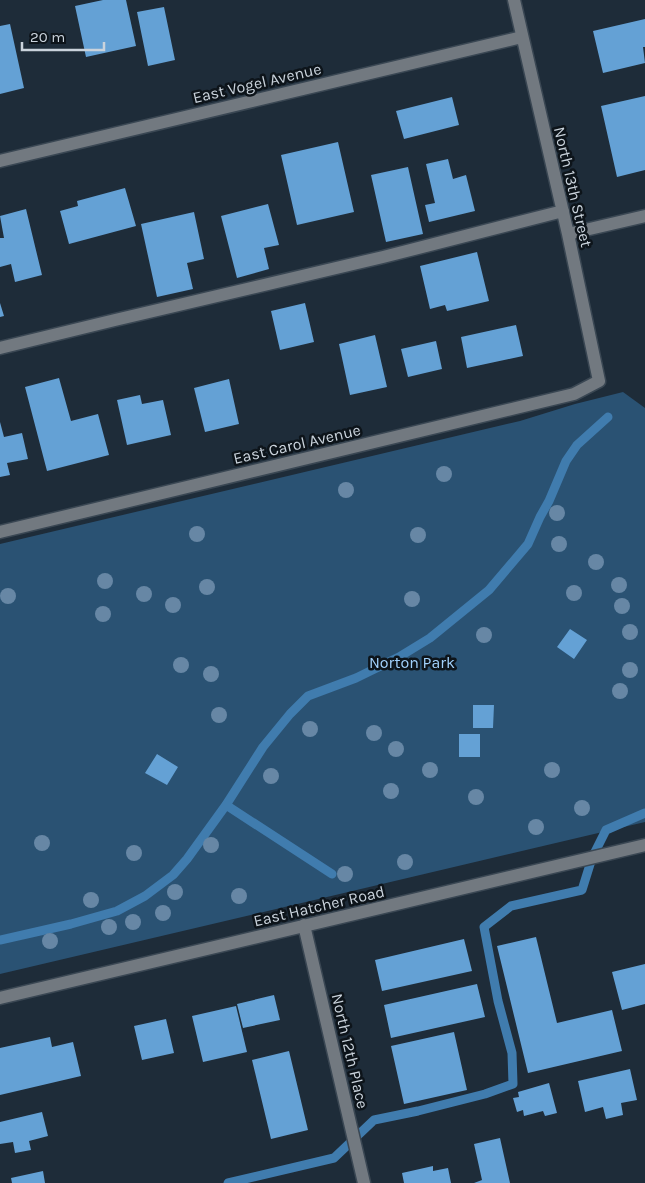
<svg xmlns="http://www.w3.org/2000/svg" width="645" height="1183" font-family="Karla,sans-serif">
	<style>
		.green { fill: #2a5273 }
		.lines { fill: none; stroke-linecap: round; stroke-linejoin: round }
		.stream { stroke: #407cae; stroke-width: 9 }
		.building { fill: #64a1d5 }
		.minor-casing { stroke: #3a4753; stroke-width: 15 }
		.minor { stroke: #727980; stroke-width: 12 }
		.tree { fill: #6787a5 }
		.labels { text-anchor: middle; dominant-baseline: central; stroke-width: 5; stroke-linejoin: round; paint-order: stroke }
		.street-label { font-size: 16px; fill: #cad3dc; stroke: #0d141a }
		.park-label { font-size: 16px; fill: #a2d2fd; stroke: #0d141a }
	</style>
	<rect width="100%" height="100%" fill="#1e2c39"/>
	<path class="green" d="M623,392l22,16v414l-645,152v-430l520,-123 55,-17z"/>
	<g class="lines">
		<path class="stream" d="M226,805l106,69
			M0,940l71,-16 46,-13 28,-15 28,-21 14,-16 39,-54 37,-58 27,-33 18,-18 48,-18 43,-21 31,-19 59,-48 39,-46 12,-27 9,-16 17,-40 11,-16 31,-28
			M228,1183l106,-25 40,-38 44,-9 67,-17 28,-10 -1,-31 -14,-52 -14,-74 27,-21 71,-16 10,-32 14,-28 39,-17"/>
	</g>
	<path class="building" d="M103,0h23l10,46 -50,11 -11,-51z
		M164,7l11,53 -27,6 -11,-54z
		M645,19v28h-2l2,16 -42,10 -10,-42z
		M10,24l14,64 -24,6v-68z
		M645,96v74l-28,7 -16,-71z
		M452,97l7,28 -55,14 -8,-28z
		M338,142l16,70 -57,13 -16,-70z
		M448,159l5,20 13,-4 9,36 -46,11 -4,-17 10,-2 -9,-39z
		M408,167l15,67 -37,8 -15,-67z
		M125,188l11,38 -67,18 -9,-33 18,-5 -1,-5z
		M268,204l11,41 -15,3 5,21 -32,9 -16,-62z
		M26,209l16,66 -27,7 -4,-18 -11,3v-29h4l-4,-22z
		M194,212l10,47 -17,4 6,26 -36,8 -16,-73z
		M477,252l12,49 -42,10 -2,-6 -15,4 -10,-43z
		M0,303l4,13 -4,1z
		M305,303l9,39 -34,8 -9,-39z
		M516,325l7,31 -56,12 -6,-31z
		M375,335l12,52 -37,8 -11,-51z
		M436,341l6,28 -34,8 -7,-28z
		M59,378l12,43 27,-7 11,41 -62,16 -22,-84z
		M229,379l10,45 -34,8 -11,-44z
		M140,395l2,9 21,-4 8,35 -44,10 -10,-45z
		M0,422l4,15 18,-4 6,26 -21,4 3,12 -10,2z
		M570,629l17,11 -13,19 -17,-12z
		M473,705h21l-1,23h-20z
		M459,734h21v23h-21z
		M157,754l21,13 -11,18 -22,-12z
		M536,937l21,86 55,-13 10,41 -94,22 -31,-127z
		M464,939l8,32 -90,20 -7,-31z
		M645,964v40l-23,6 -10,-38z
		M477,984l8,33 -94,21 -7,-33z
		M274,995l6,25 -37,8 -6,-24z
		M236,1006l11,46 -44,10 -11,-46z
		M166,1019l8,34 -32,7 -8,-34z
		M454,1032l13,58 -63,14 -13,-58z
		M50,1037l2,10 21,-5 8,34 -81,19v-47z
		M289,1051l19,79 -37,9 -19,-79z
		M630,1069l7,31 -16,3 2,12 -17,4 -3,-12 -18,5 -7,-31z
		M549,1083l8,30 -12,3 -2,-5 -19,5 -1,-6 -6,2 -4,-14 6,-1 -1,-5z
		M42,1112l6,24 -19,5 2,9 -16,3 -2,-11 -13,2v-22z
		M500,1138l10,45h-36l8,-3 -8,-36z
		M433,1166v5l15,-3 3,15h-47l-2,-10z
		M43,1171l2,12h-33l-1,-5z"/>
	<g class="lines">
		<defs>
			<path id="minor" d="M0,161l522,-124
				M568,234l77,-18
				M0,348l115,-28 268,-63 180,-46
				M0,532l574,-138 25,-13 -31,-147 -54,-234
				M304,925l60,258
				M0,998l645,-153"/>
		</defs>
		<use href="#minor" class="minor-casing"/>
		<use href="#minor" class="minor"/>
	</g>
	<g class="tree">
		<circle cx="444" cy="474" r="8"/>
		<circle cx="346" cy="490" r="8"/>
		<circle cx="557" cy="513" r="8"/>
		<circle cx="197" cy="534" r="8"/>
		<circle cx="418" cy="535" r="8"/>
		<circle cx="559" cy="544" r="8"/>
		<circle cx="596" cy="562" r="8"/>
		<circle cx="105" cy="581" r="8"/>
		<circle cx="619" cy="585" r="8"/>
		<circle cx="207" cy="587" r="8"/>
		<circle cx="574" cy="593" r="8"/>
		<circle cx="144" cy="594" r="8"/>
		<circle cx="8" cy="596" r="8"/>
		<circle cx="412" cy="599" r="8"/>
		<circle cx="173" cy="605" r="8"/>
		<circle cx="622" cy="606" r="8"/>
		<circle cx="103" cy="614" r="8"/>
		<circle cx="630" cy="632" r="8"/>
		<circle cx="484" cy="635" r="8"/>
		<circle cx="181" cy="665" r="8"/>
		<circle cx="630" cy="670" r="8"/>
		<circle cx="211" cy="674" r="8"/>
		<circle cx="620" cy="691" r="8"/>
		<circle cx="219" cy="715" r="8"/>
		<circle cx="310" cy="729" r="8"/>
		<circle cx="374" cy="733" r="8"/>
		<circle cx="396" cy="749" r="8"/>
		<circle cx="430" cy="770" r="8"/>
		<circle cx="552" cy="770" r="8"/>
		<circle cx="271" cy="776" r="8"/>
		<circle cx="391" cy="791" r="8"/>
		<circle cx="476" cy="797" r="8"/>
		<circle cx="582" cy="808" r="8"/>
		<circle cx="536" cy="827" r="8"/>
		<circle cx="42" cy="843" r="8"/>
		<circle cx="211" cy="845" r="8"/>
		<circle cx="134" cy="853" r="8"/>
		<circle cx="405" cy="862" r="8"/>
		<circle cx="345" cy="874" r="8"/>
		<circle cx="175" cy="892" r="8"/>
		<circle cx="239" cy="896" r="8"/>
		<circle cx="91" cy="900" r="8"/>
		<circle cx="163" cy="913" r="8"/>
		<circle cx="133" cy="922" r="8"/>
		<circle cx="109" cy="927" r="8"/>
		<circle cx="50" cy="941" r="8"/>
	</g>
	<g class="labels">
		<g class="street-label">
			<text transform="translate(257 83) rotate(-13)">East Vogel Avenue</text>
			<text transform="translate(573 187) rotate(77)">North 13th Street</text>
			<text transform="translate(297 444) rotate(-13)">East Carol Avenue</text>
			<text transform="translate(319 906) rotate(-13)">East Hatcher Road</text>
			<text transform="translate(350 1051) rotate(77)">North 12th Place</text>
		</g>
		<g class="park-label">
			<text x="412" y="662">Norton Park</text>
		</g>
	</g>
	<path d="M22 42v8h82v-8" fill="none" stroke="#cad3dc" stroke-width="2.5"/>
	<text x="30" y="42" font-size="15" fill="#cad3dc" stroke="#0d141a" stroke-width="4" paint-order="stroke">20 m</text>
</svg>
